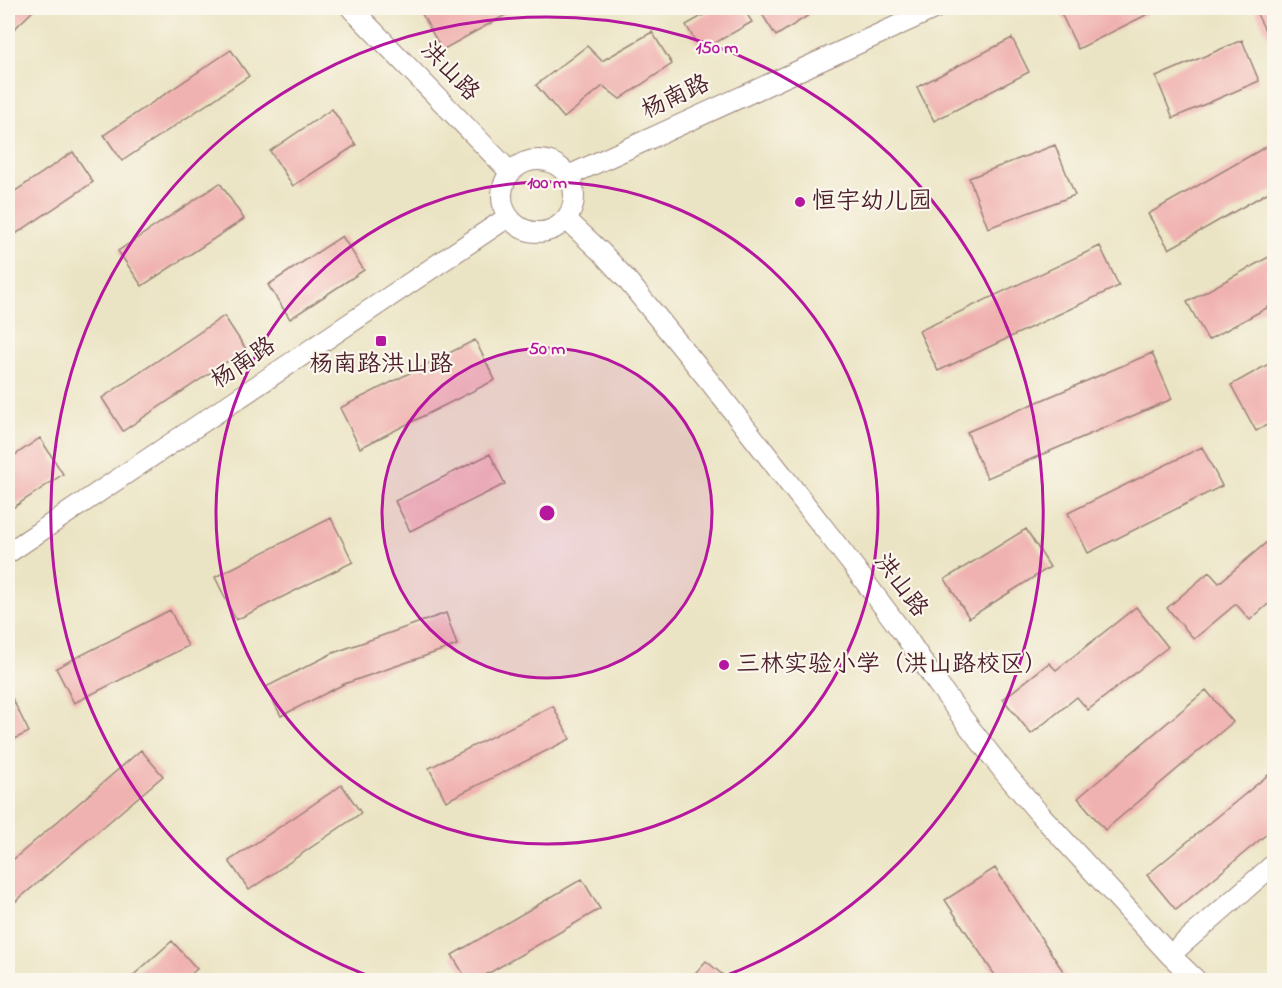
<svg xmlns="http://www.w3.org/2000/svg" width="1282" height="988" font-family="'Indie Flower','LXGW WenKai TC',sans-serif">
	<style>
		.building { fill: #f0b2b0 }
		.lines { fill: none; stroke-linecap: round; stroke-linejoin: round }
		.minor-casing { stroke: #9a8278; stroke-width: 22 }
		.minor { stroke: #fff; stroke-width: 20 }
		.ring { fill: none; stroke: #b5179e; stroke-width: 3 }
		.poi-dot { fill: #b5179e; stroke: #fbf7ec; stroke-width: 2 }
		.labels { text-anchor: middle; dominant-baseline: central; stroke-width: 4.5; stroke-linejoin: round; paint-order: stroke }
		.street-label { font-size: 24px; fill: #4a1f2b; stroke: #fbf7ec }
		.poi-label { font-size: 24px; fill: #4a1f2b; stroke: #fbf7ec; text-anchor: start }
		.centre { fill: #b5179e; stroke: #fbf7ec; stroke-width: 3 }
		.ring-label { font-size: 18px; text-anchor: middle; font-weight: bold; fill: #b5179e; stroke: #fbf7ec; stroke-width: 4.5; stroke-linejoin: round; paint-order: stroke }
	</style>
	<rect width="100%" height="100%" fill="#fbf7ec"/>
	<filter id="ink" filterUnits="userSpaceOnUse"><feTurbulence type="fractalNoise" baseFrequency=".0167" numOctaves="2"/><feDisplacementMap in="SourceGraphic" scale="12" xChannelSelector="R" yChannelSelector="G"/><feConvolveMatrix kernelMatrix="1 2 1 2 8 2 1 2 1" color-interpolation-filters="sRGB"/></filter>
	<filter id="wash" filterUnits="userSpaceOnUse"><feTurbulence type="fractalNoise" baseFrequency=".008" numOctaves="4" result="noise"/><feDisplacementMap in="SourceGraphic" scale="24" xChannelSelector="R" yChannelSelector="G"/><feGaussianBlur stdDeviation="1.35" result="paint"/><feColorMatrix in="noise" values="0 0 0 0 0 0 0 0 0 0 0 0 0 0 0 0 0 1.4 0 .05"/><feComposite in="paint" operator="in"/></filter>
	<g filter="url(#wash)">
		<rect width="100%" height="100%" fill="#ebe4c4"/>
		<g id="blocks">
			<path class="building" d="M8,8h28l-27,26 -1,-2z
				M433,8h85l-76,42 -20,-36z
				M716,8h27l9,14 -51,29 -15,-26z
				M758,8h62l-44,28z
				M1063,8h97l-82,41 -19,-40z
				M1254,8h20v40z
				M652,32l20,32 -52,35 -17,-13 -39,32 -28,-33 51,-39 15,15z
				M1012,38l17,34 -95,49 -17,-34z
				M1242,40l17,41 -86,37 -17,-41z
				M231,50l18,26 -127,85 -18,-26z
				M332,109l24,36 -63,41 -23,-35z
				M1274,142v47l-105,60 -21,-35z
				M1055,145l20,50 -87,33 -19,-50z
				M73,152l20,30 -85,57v-43z
				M220,183l24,36 -102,67 -24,-35z
				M342,236l22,34 -74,49 -22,-34z
				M1100,246l19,40 -181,85 -19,-40z
				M1274,254v50l-66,36 -21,-38z
				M224,316l22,33 -123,82 -21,-33z
				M475,340l20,40 -135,68 -20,-40z
				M1152,353l20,46 -185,79 -20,-46z
				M1274,361v60l-18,10 -25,-46z
				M40,438l23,36 -55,37v-51z
				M1202,447l20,39 -134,67 -20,-40z
				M490,454l15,30 -95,47 -15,-30z
				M331,518l22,44 -117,58 -21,-43z
				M1026,529l24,38 -81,51 -24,-39z
				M1274,536v63l-24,21 -14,-16 -42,35 -27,-31 42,-36 10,11z
				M1136,607l32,40 -80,63 -11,-13 -46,37 -28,-35 46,-36 7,7z
				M170,610l18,36 -114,57 -18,-35z
				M446,613l11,32 -113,39 -63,32 -15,-29 67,-34z
				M8,690l21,42 -21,10z
				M1206,690l27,32 -128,108 -27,-32z
				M553,706l17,33 -124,62 -17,-33z
				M141,750l22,26 -148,126 -7,-8v-30z
				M1273,771l1,1v56l-98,82 -29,-35z
				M342,785l19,28 -112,77 -20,-29z
				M995,868l64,97 10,15h-71l-53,-80z
				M582,879l18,30 -123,71h-10l-15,-25z
				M172,941l25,28 -13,11h-56z
				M706,961l23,19h-40z"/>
		</g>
	</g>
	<g filter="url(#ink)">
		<use href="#blocks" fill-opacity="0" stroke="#9a8278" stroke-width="1.5"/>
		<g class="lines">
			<defs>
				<path id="minor" d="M351,8l159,164
					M502 196a36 36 0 1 1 72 0a36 36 0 1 1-72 0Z
					M568,176l368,-168
					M566,219l35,33 26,28 83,102 141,181 55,74 31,46 33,45 35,45 33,39 132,143 26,25
					M8,553l500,-336
					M1170,955l104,-91"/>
			</defs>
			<use href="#minor" class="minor-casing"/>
			<use href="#minor" class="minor"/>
		</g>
	</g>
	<circle cx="547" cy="513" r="165" fill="#b5179e" fill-opacity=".12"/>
	<g class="ring">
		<circle cx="547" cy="513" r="165"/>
		<circle cx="547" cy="513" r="331"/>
		<path d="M377 979A496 496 0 1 1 717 979"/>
	</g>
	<g class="poi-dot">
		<circle cx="800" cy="202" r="6"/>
		<rect x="375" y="335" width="12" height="12" rx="3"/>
		<circle cx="724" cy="665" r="6"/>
	</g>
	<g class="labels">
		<g class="street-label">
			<text transform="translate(449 72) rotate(46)">洪山路</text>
			<text transform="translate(676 98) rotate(-25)">杨南路</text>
			<text transform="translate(244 364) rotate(-34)">杨南路</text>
			<text transform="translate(900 586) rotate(53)">洪山路</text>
		</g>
		<g class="poi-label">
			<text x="812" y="202">恒宇幼儿园</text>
			<text x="381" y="365" text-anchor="middle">杨南路洪山路</text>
			<text x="736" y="665">三林实验小学（洪山路校区）</text>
		</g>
	</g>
	<circle cx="547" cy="513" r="9" class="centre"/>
	<g class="ring-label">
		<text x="717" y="53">150 m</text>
		<text x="547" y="188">100 m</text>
		<text x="547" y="354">50 m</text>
	</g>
	<rect width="1282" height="988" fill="none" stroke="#fbf7ec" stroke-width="30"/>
</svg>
